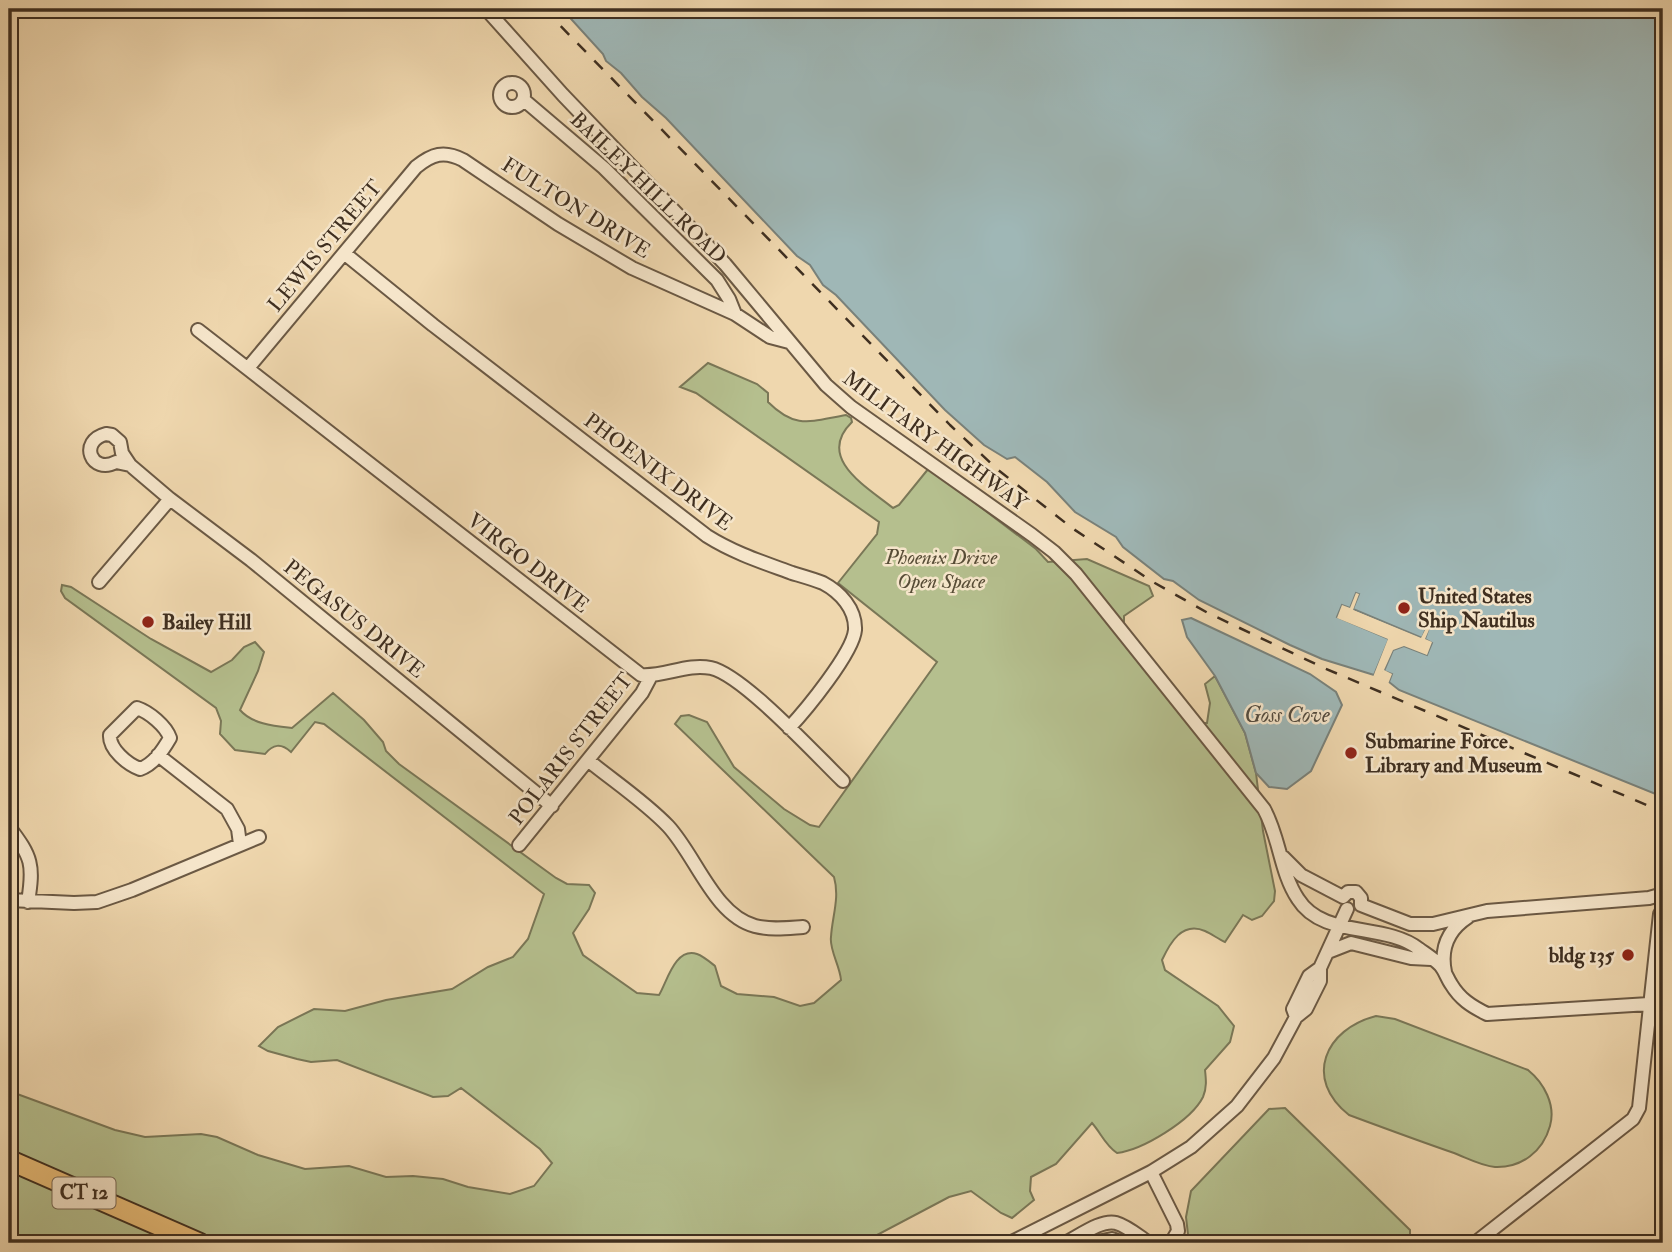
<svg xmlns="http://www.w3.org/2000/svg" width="1672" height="1252" font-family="'IM FELL Double Pica',serif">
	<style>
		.green { fill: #b5bf8e; stroke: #7a7757; stroke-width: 2 }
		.water { fill: #9fb7b6; stroke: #79817a; stroke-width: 2 }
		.pier { fill: #efd7ae }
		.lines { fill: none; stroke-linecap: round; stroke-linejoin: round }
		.minor-casing { stroke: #6b5944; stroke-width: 16 }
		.highway-casing { stroke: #3f2f20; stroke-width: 23 }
		.minor { stroke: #f5e5ca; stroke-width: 12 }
		.highway { stroke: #e8bc77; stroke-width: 19 }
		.rail { stroke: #3f2f20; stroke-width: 2.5; stroke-dasharray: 12 12; stroke-linecap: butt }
		.poi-dot { fill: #8f2418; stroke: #f5e5ca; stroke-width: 2.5 }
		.labels { text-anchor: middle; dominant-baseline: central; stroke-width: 5; stroke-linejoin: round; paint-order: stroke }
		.shield { fill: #f5e5ca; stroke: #766653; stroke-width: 2 }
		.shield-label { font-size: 19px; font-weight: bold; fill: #3f2f20 }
		.street-label { font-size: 21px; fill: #3f2f20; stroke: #f5e5ca }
		.park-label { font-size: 21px; font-style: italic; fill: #574c36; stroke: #f5e5ca }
		.poi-label { font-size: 21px; font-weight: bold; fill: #3f2f20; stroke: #f5e5ca; text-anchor: start }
		.water-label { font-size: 23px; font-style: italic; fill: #524a3e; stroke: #f5e5ca }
	</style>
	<rect width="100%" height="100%" fill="#efd7ae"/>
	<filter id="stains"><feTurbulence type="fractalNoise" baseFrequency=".00286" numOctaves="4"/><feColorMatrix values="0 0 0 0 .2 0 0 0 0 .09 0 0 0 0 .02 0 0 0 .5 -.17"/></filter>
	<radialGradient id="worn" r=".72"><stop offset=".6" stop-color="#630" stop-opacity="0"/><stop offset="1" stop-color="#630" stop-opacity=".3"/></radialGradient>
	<path class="green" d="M708,363l49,21 11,9v9c28,28 43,19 78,13l5,3 1,4c-37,36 15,65 41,86l6,-3 30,-37 107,81 12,13 39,-3 62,27 4,10 -29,20v23l66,84h17l3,-20 -5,-19 10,-8 30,57 11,40 7,58 12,60 -1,10 -12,15 -10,4 -9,-5 -18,27c-7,-3 -13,-8 -20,-11 -23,-10 -35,12 -43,29l3,10 53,36 16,20 -4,16 -25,28c1,9 2,18 -2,27 -12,24 -61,53 -86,56 -12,-8 -16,-20 -25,-30l-36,41 -25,13 -1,14 4,9 -22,18 -11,-5 -30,-22 -22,6 -87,46h-853v-152l106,39 30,7 56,-3 16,3 41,18 47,14 44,-3 37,11 27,-1 30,3 25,8 42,7 24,-8 18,-23 -12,-14 -79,-61 -13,8 -15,1 -96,-37 -26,2 -14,-3 -29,-8 -9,-5 19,-19 36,-18 31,2 41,-11 66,-11 36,-22 25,-10 15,-18 16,-45 -220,-170 -9,-2 -24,30c-10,-9 -18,-8 -26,2l-30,-4 -15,-16 1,-13 -5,-13 -151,-110 -4,-7 1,-6 9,2 80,52 60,33 21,-12 12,-13 11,-5 9,10 -6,19 -18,39c12,14 34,16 52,18l41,-35 31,27 19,22 3,9 13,13 157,114 11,6 22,1 6,8 -6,16 -16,24 10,22 54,38 22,2c8,-13 16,-48 38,-41 6,2 13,8 18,12l6,20 16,8 37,3 26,9 14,-3 27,-23c-1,-14 -12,-31 -10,-43 1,-20 9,-39 3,-60l-159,-153 6,-8 8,-1 18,7 27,45 50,42 26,16 9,2 118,-165 -99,-79 39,-49 2,-12 -183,-129 -16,-6z
		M1376,1016l19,3 133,51c16,13 28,35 22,56 -7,25 -28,42 -55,41 -13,-1 -28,-9 -41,-14 -35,-12 -70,-25 -105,-38 -46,-36 -24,-86 27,-99z
		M1285,1108l125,122v13h-221l-3,-26 5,-26 78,-82z"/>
	<path class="water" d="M562,9h1101v788l-264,-107 -10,-8 3,-8 -8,-3 9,-21 11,-4 23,9 5,-12 -7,-4 5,-14 -2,-1 -6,14 -69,-29 6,-15 -3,-1 -6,15 -8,-3 -5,12 52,22 -15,36 -52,-16 -32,-14 -91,-45 -26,-19 -9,-2 -41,-32 -7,-10 -41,-25 -28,-30 -32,-25 -8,2 -23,-14 -39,-35 -109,-115 -13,-10 -13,-20 -13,-9 -131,-138 -24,-21 -21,-24 -15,-12 -3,-7z
		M1191,618l119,56 26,18 6,13 -31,66 -24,18 -18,-2 -13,-14 -11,-40 -30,-57 -28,-39 -5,-17z"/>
	<path class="pier" d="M1356,593l3,1 -6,16 68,28 7,-14 3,1 -6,14 7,3 -5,13 -23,-9 -11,4 -9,20 8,4 -4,10 -3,-2 2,-6 -6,-6 9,-23 14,-5 21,8 2,-6 -83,-34 -3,6 51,22 -15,38 -4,1 15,-38 -51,-21 5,-13 8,3z"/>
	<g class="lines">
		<defs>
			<path id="minor" d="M486,9l77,86 162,169 101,121 25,22 181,128 22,17 22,22 188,235c16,29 16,63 34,90 25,40 86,23 121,50 7,5 15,10 21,16 5,6 7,13 11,19 9,15 20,22 36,30l162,-10 14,2
				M500 95a12 12 0 1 1 24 0a12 12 0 1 1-24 0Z
				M524,100l80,68 113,112 12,19 6,15
				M344,253l89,72 274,211c27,17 55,26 85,37 10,3 21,6 31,10 17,9 33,26 32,47 -2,23 -50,81 -66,98
				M198,330l443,345c23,2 46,-12 70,-7 32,7 106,88 132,113
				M248,368l168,-201c16,-13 28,-17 47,-7l95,64 74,44 103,46 35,23 19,5
				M106,434l6,1 8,7 2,11 8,12 -14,-3c-25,13 -38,-21 -10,-28z
				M130,465l40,34 81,61 301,246
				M99,582l71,-83
				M137,708c12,4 29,18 33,30 -7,12 -16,26 -30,31 -13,-5 -31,-20 -30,-34z
				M158,755l69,54 11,20 2,15
				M589,761c26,21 56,41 79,65 28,30 46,89 87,100 16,4 32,2 48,1
				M9,827c23,30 25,38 19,75
				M519,845l123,-152 9,-17
				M1283,857l18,18 42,22
				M1343,897l5,-5h8l5,6v7
				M9,900l65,3 23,-1 35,-12 127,-53
				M1361,905l49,19h23l54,-13 162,-13 14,-4
				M1328,952l23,-9 60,15 20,1
				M1445,972c-5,-24 3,-42 23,-55
				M1296,1017l-3,-8 2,-4 14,-29 11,-8
				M1151,1172l26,52 1,7 -7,12
				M1010,1243l141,-71 40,-25 46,-41 37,-48 22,-41 10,-8 14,-28v-13l27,-59
				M1065,1243c13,-6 36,-24 51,-20 11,3 24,14 33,20
				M1093,1243l19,-4 10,4
				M1475,1243l158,-124 6,-11 21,-194 3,-5"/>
			<path id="highway" d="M9,1160l190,83"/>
		</defs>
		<use href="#minor" class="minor-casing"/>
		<use href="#highway" class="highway-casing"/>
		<use href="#minor" class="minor"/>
		<use href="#highway" class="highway"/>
		<path class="rail" d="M544,9l406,416 47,44 75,59 81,54 55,31 116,55 339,144"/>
	</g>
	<g class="poi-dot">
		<circle cx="1404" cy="608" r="7"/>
		<circle cx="148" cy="622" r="7"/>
		<circle cx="1351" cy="753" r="7"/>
		<circle cx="1628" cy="955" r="7"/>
	</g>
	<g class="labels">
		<rect class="shield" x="52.5" y="1177.5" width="63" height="31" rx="5"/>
		<g class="shield-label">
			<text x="84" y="1193">CT 12</text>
		</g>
		<g class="street-label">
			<text transform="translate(648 188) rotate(44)">BAILEY HILL ROAD</text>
			<text transform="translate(576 208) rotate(32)">FULTON DRIVE</text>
			<text transform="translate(325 246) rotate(-50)">LEWIS STREET</text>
			<text transform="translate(935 441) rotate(36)">MILITARY HIGHWAY</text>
			<text transform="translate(658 472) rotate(37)">PHOENIX DRIVE</text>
			<text transform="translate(528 563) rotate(38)">VIRGO DRIVE</text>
			<text transform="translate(354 619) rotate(39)">PEGASUS DRIVE</text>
			<text transform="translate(571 749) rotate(-52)">POLARIS STREET</text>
		</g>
		<g class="park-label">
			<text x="941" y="557">Phoenix Drive<tspan x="941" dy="24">Open Space</tspan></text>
		</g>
		<g class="poi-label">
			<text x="1418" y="596">United States<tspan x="1418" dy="24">Ship Nautilus</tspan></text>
			<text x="162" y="622">Bailey Hill</text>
			<text x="1365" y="741">Submarine Force<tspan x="1365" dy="24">Library and Museum</tspan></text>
			<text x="1614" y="955" text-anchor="end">bldg 135</text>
		</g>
		<g class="water-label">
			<text x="1287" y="714">Goss Cove</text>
		</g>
	</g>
	<rect width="1672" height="1252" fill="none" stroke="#efd7ae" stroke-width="35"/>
	<rect x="10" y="10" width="1651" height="1231" fill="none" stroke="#3f2f20" stroke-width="3.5"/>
	<rect x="18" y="18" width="1637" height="1217" fill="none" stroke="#3f2f20" stroke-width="2"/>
	<rect width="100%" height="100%" filter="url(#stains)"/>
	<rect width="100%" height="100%" fill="url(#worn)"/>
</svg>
